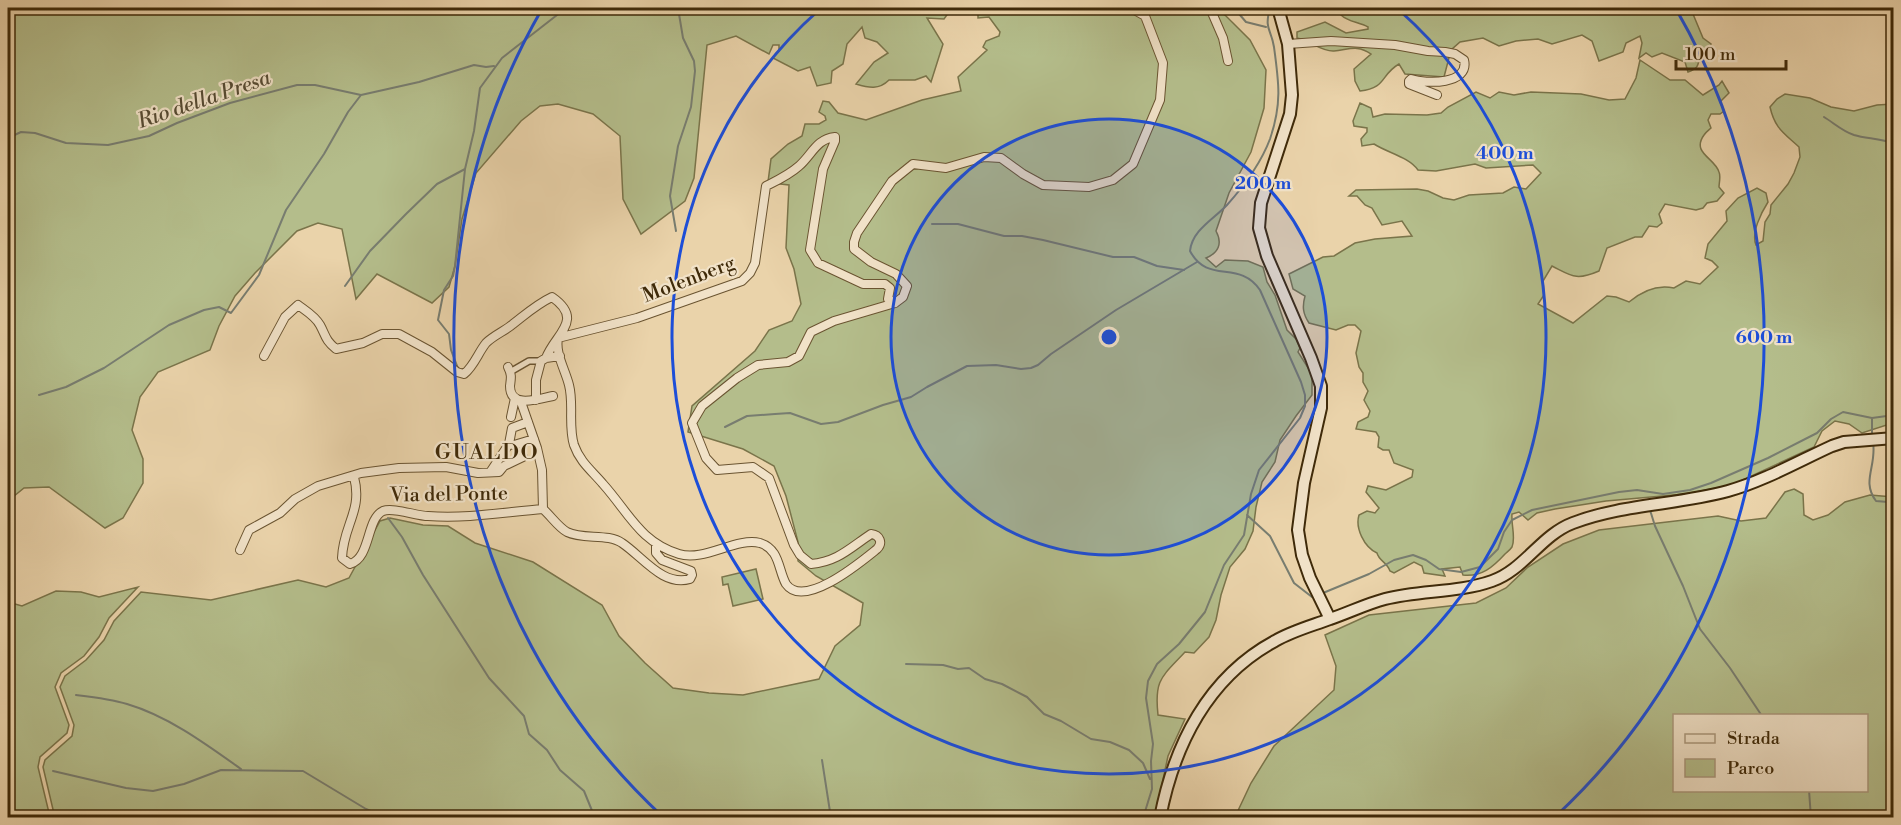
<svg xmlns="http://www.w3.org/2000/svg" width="1901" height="825" font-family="'Libre Bodoni',serif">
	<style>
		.green { fill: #b4bd8b; stroke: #7a744a; stroke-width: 1.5; fill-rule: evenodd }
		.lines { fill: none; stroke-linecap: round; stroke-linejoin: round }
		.stream { stroke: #787d70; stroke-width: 2 }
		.pedestrian-casing { stroke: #6a5431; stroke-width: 8 }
		.minor-casing { stroke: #6a5431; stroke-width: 10 }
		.secondary-casing { stroke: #3f2a09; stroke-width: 14 }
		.pedestrian { stroke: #f1e2c8; stroke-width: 5 }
		.minor { stroke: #f1e2c8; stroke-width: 8 }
		.secondary { stroke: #f1e2c8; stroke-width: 10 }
		.ring { fill: none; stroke: #1d4ed8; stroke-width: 3 }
		.labels { text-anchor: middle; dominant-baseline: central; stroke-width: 4.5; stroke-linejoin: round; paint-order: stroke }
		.street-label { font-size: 20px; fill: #3f2a09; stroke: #f1e2c8 }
		.water-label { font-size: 21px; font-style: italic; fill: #574c34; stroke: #f1e2c8 }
		.quarter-label { font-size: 22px; letter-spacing: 1.5px; fill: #3f2a09; stroke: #f1e2c8 }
		.centre { fill: #1d4ed8; stroke: #f1e2c8; stroke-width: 3 }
		.ring-label { font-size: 18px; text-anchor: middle; font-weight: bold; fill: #1d4ed8; stroke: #f1e2c8; stroke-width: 4.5; stroke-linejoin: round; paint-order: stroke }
	</style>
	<rect width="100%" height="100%" fill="#ead3aa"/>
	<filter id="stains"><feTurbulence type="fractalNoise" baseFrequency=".00333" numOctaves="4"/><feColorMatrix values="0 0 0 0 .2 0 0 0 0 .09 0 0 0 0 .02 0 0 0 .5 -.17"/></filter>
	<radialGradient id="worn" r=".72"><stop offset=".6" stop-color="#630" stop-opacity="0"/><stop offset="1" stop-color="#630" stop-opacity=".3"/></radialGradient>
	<path class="green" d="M8,8h944l-8,11 -17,-1 16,26 -12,38 -5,-6 -11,4h-26c-10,10 -20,8 -33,4l18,-22 14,-9 -11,-11 -12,-4 -3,-11 -15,17 -4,20 -11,7 -1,12 -14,3 -7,-19 -12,4 -25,-13 6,-7v-6h-6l-4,9 -33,-18 -29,9 -13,133 -9,23 -44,33 -18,-35 -3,-63 -27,-22 -35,-10 -18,2 -19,15 -45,52 -14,46 -7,47 -6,21 -17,16 -55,-29 -21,25 -14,-70 -24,-6 -21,8 -42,42 -20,23 -16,30 -9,24 -52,22 -18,25 -8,33 11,29v24l-20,35 -18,10 -56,-41 -25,1 -16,13z
		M984,8h142l17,10 18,46 -3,35 -27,64 -19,15 -23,7 -45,-2 -20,-11 -22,-16 -56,10 -34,-4 -34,35 -26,53 43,26 9,11 -3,9 -6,4 -4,-2 1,-11 -29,-5 -43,-20 -8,-13 13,-79 7,-19 -2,-16c-20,8 -16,11 -29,25 -9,10 -22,16 -33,22l3,-23 17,-15 14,-8 3,-12h14l7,-4 -1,-4 -6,-4 4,-11 6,1 9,11 28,7 56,-20 39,-9 -3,-14 29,-27 -4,-3 3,-6 13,-5 1,-4 -11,-15 -11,1v-4l7,-3z
		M1137,8h76l12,7 25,25 16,30 -2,38 -13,44 -22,41 -13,38c7,13 2,22 -10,27l10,9 9,-7 23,1 15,6 4,15 8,13 12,35 9,9 4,9 -2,4 14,22v21l-16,21 -16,24 -5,22 -13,20 -6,25 -3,24 -8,18 -15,18 -9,28 -5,25 -7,17 -15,16 -9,-1c-23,25 -31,27 -27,63l27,4 -17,37 -13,61 -1100,1 -12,-51 2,-7 27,-24 2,-11 -14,-38 5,-11 21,-16 18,-20 10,-19 27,-29 70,8 87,-20 28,7 23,-9 31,-57 10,-3 33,7 25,1 27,17 58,19 69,43 17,31 26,27 28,25 36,5 34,2 76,-16 16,-33 25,-21 3,-22 -47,-27 -18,-15v-19l-12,-46 -12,-30 -31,-17 -55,-17 4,-26 63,-55 14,-21 23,-9 9,-17 -7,-35 -8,-21 3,-63 -9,-1 25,-18 15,-21 9,-5 3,2 -24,108 9,15 46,21h21l12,19 14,-19 -53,-39 3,-12 34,-51 20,-16 70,-8 16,1 22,16 67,13 47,-24 27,-66 3,-37z
		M1379,8h302l12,6 10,24 8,6 -3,6 -9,6c0,10 -2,13 -11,16l-3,-10 -23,-9 -10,4 -6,-4 -7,5 3,-15 -2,-7 -14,7 -3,9 -24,9 -7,-20 -10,-6 -30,9 -14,-5 -22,2 -17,5 -16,-8 -23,4 -9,8 -7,27 -39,-3 -6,-10c-19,11 -12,24 -39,27l-5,-10 -1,-12 17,-15c-14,-10 -23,-4 -37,-3 -12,1 -25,-11 -37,-13v-6l28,-10 21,11 22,-4v-2c-9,-5 -20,-5 -27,-12 11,-7 26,-2 38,-7z
		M1640,60l30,20h15l18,15 16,-10 3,-4 7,12 -9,9 4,9 -4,3h-9l-3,6 3,8c-2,2 -5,4 -7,7 -13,18 11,23 15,37 2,4 0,11 0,15l5,6 -7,8 -10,2 -4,5 -7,2 -31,-6 -6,10 3,9 -5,4 -8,-1 -7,11h-7l-28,11 -8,23c-23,10 -27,5 -47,-5l-9,15 1,14 -6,9 35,19 34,-27 9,1 13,5c13,-11 28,-18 45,-14l12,-7 14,3 18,-17 -6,-6 -7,-3 3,-14 19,-23 -1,-10 12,-13 19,-10 9,5 2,9c-7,11 -17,31 -12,43l7,-4 2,-19 5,-8 1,-9 17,-21 6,-11 6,-16 -1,-10c-15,-14 -24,-18 -29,-40l7,-8 8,-5 25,4 21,9 23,4 23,-6 16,-1v319l-31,10 -13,-9 -14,-3 -13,10 -8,16 -82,38 -47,9 -79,7 -51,8 -18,4 -9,7 -9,-8 -7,2c-1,11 4,24 0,33 -2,3 -5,5 -7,7 -12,13 -23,23 -42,21l-3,-8 -18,2 3,7 -21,-3 -2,-7 -8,-4 -20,11 -4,-2c-3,-9 -11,-10 -13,-18 -13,-6 -22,-25 -18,-38l8,-4 8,2 4,-5 -13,-16 2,-6 18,4 26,-13 1,-7 -19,-7 -5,-13h-6l-5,-3 1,-10 -3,-5 -20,-3 2,-7 10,-5 2,-6 -6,-11 4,-9 -5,-9v-9l-4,-6 -3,-14 5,-22 -6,-6h-7l-12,5 -27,-7c-6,-9 -7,-16 -4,-27l-12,-7 -4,-15 34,-17 11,-1 21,-13 20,-4 37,-3 -10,-15 -20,4 -10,-17 -7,-3 -8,-9h-8l7,-6 61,-1 11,2 15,7 11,2 15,-5 34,-2 11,-6 12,2 15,-16 -8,-8 -47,3 -11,-4 -39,7 -18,-1c-9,-13 -30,-17 -44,-26l-12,2 -1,-7 6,-7v-4l-13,-2 -1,-5 7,-18 11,5 2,9 12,-3 42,1 14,-2 7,-6 28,-15 14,6 9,-6 15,3 17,-3 50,2 28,6 16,-1 11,-21z
		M1794,489l9,5 1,21 9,5 15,-5 17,-13 25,-7 23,2v320h-658l16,-34 23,-37 60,-56 2,-24 -11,-31 44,-20 107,-12 30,-15 22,-21 35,-23 36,-14 119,-14 23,5 25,-3 19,-26zM1674,716h192v74h-192z
		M756,569l7,30 -30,7 -5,-22 -5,1 -1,-8z
		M138,587l-29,31 -10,19 -15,19 -23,17 -6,14 14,38 -2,8 -27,24 -2,10 12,50h-42v-215l14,4 34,-15 25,1 18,5z"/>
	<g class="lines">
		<path class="stream" d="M1234,8l12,14 20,5
			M1824,117c10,6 18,14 30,18 13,4 27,3 40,9
			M8,138l13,-6 14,1 31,10 42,2 41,-9 28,-13 53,-20 67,-18h18l46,10 58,-13 55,-17 12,2 8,-1
			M932,224h26l46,12h18l21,4 70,17h21l23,9 27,4
			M676,231l-6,-35 8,-50 13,-39 4,-36 -1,-10 -11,-23 -5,-30
			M345,286l25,-35 36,-37 31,-30 28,-15
			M459,371l-8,-21 -2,-16 -11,-14 6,-30 9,-14 2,-10 10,-97 9,-38 6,-43 22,-30 64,-50
			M39,395l27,-8 38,-19 65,-43 35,-15 15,-3 12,6 28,-38 27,-65 38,-56 24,-42 13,-17
			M725,427l22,-11 28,-2 15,-1 31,11 17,-2 45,-17 28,-8 16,-10 40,-21 29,-1 25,4 10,-1 7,-3 13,-11 65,-44 81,-48
			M1872,436v-18
			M1873,442c4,24 -12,39 3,59l12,1 6,6
			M1650,510l5,16 28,60 17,43 30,39 32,48
			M1247,515l23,21 24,47 18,14
			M388,518l14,19 21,38 66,103 35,38 5,18 18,16 13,20 24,21 11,27
			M1323,593l46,-19 25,-14 19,-5 13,5 13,9 22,3 19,-5 18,-18 6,-17 8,-12 20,-10 87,-18 18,-2 26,4 27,-4 21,-7 57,-25 49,-25 14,-14 12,-7 29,6 22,-3
			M906,664l37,1 15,4 11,-1 16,11 17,5 25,13 17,17 17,7 30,18 19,3 19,8 14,13 7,16
			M76,695c17,2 35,4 51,9 41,12 79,40 114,65
			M822,760l9,58
			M53,771l73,17 27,3 31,-7 37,-14 82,1 63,38 21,9
			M1809,790l2,28
			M1143,818l9,-29 -1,-28 2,-17 -7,-46 2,-17 9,-17 22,-20 26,-32 19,-47 20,-30 7,-41 8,-24 41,-52 5,-12v-11l-4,-13 -41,-92c-21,-31 -52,-5 -70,-39 2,-21 24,-32 37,-46 17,-19 34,-42 43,-66 12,-35 9,-56 4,-92 -3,-19 -10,-17 -4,-39"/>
		<defs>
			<path id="pedestrian" d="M510,372l19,-11h12"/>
			<path id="minor" d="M1210,8l13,30 5,23
				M1288,44l43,-3 64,4 33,6 17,1 10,2 9,6c6,25 -38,24 -53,19l-2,2v3l28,11
				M895,303l-7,-4 2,-11 -5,-4h-22l-45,-21 -8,-13 13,-81 12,-28v-4c-19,2 -23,18 -36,29 -10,9 -21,14 -33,20l-11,77 -5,10 -8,8 -105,37 -79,20c-3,16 7,31 11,47 5,19 -1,41 5,60 6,17 18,26 29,39 26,29 37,58 76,70 25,8 57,-17 81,-11 20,6 18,27 26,41 18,26 76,-23 91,-35 6,-6 3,-14 -6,-15 -21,14 -34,28 -60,30l-11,-9 -6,-10 -25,-67 -16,-11 -36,3 -11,-12 -14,-35 10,-17 35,-28 21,-13 30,-3 11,-6 12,-24 23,-11 61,-18 8,-6 4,-11 -11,-12 -25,-12 -17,-13v-7l3,-9 35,-52 21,-17 33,4 38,-11 17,1 22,16 20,11 46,2 24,-7 20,-16 27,-64 3,-37 -18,-47 -14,-8
				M264,356l21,-39 13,-12c8,6 17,11 22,20 6,11 5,15 16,24l27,-6 19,-9h17l33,18 25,20 7,2c10,-8 14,-21 22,-31 8,-8 19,-12 27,-19 13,-10 24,-20 39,-27 33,23 3,37 -6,61
				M508,367c4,8 3,11 2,19 0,23 28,13 43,10
				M536,400v-20l5,-19 5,-3 14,-2
				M521,402l16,46 5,22 1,39
				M511,417l4,-19
				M509,444l5,1 20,-6
				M491,471l18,-27 3,-16 16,-6
				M354,477c9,34 -11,48 -12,81l8,6c21,-6 16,-45 33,-53 10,-4 34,5 45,5 38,3 78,-4 115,-7 8,7 15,18 24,23 16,8 41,1 55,11 21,14 41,44 68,36l2,-4 -1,-4 -29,-11 -6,-7v-9
				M240,550l9,-20 31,-17 15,-14 23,-13 43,-13 38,-5 47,-1 32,6 21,-1 5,-6 19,-9"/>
			<path id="secondary" d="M1278,8l10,36 4,51 -2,19 -29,89 -2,25 8,28 44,102 10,28v22l-17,75 -6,47 4,25 8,23 20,41
				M1160,818c14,-73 48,-141 115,-177 17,-10 36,-15 55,-22 18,-6 36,-15 55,-20 35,-9 73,-6 107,-18 32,-11 49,-46 81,-58 49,-19 104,-18 155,-32 36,-10 71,-30 104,-45l12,-4 50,-4"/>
		</defs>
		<use href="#pedestrian" class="pedestrian-casing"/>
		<use href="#minor" class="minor-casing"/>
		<use href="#secondary" class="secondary-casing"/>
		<use href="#pedestrian" class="pedestrian"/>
		<use href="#minor" class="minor"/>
		<use href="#secondary" class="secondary"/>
	</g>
	<circle cx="1109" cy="337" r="218" fill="#1d4ed8" fill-opacity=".12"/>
	<g class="ring">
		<circle cx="1109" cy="337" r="218"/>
		<path d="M1399 10A437 437 0 1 1 819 10"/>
		<path d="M662 816A655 655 0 0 1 542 9M1676 9A655 655 0 0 1 1556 816"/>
	</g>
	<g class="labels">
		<g class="street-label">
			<text transform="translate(689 280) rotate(-21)">Molenberg</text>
			<text transform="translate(449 495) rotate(-1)">Via del Ponte</text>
		</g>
		<g class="water-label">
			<text transform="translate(204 100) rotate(-19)">Rio della Presa</text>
		</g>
		<g class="quarter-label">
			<text x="487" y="452">GUALDO</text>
		</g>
	</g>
	<circle cx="1109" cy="337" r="9" class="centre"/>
	<g class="ring-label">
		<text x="1505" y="159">400 m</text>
		<text x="1263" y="189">200 m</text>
		<text x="1764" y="343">600 m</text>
	</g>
	<rect width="1901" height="825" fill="none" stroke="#ead3aa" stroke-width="30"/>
	<rect x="9" y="9" width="1883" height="807" fill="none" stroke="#3f2a09" stroke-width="3"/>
	<rect x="15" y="15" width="1871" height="795" fill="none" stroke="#3f2a09" stroke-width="1.5"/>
	<rect x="1673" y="714" width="195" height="78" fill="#f1e2c8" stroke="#aa987c" stroke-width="1.5"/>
	<rect x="1685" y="734" width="30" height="9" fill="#f1e2c8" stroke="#aa987c" stroke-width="1.5"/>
	<text x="1727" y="744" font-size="18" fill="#3f2a09">Strada</text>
	<rect x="1685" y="759" width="30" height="18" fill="#b4bd8b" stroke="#aa987c" stroke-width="1.5"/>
	<text x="1727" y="774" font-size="18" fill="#3f2a09">Parco</text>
	<path d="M1676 60v9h110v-9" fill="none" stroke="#3f2a09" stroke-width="3"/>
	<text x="1685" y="60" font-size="18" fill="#3f2a09" stroke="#f1e2c8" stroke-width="4.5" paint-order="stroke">100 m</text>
	<rect width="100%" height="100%" filter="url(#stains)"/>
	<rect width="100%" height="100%" fill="url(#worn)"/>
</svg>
